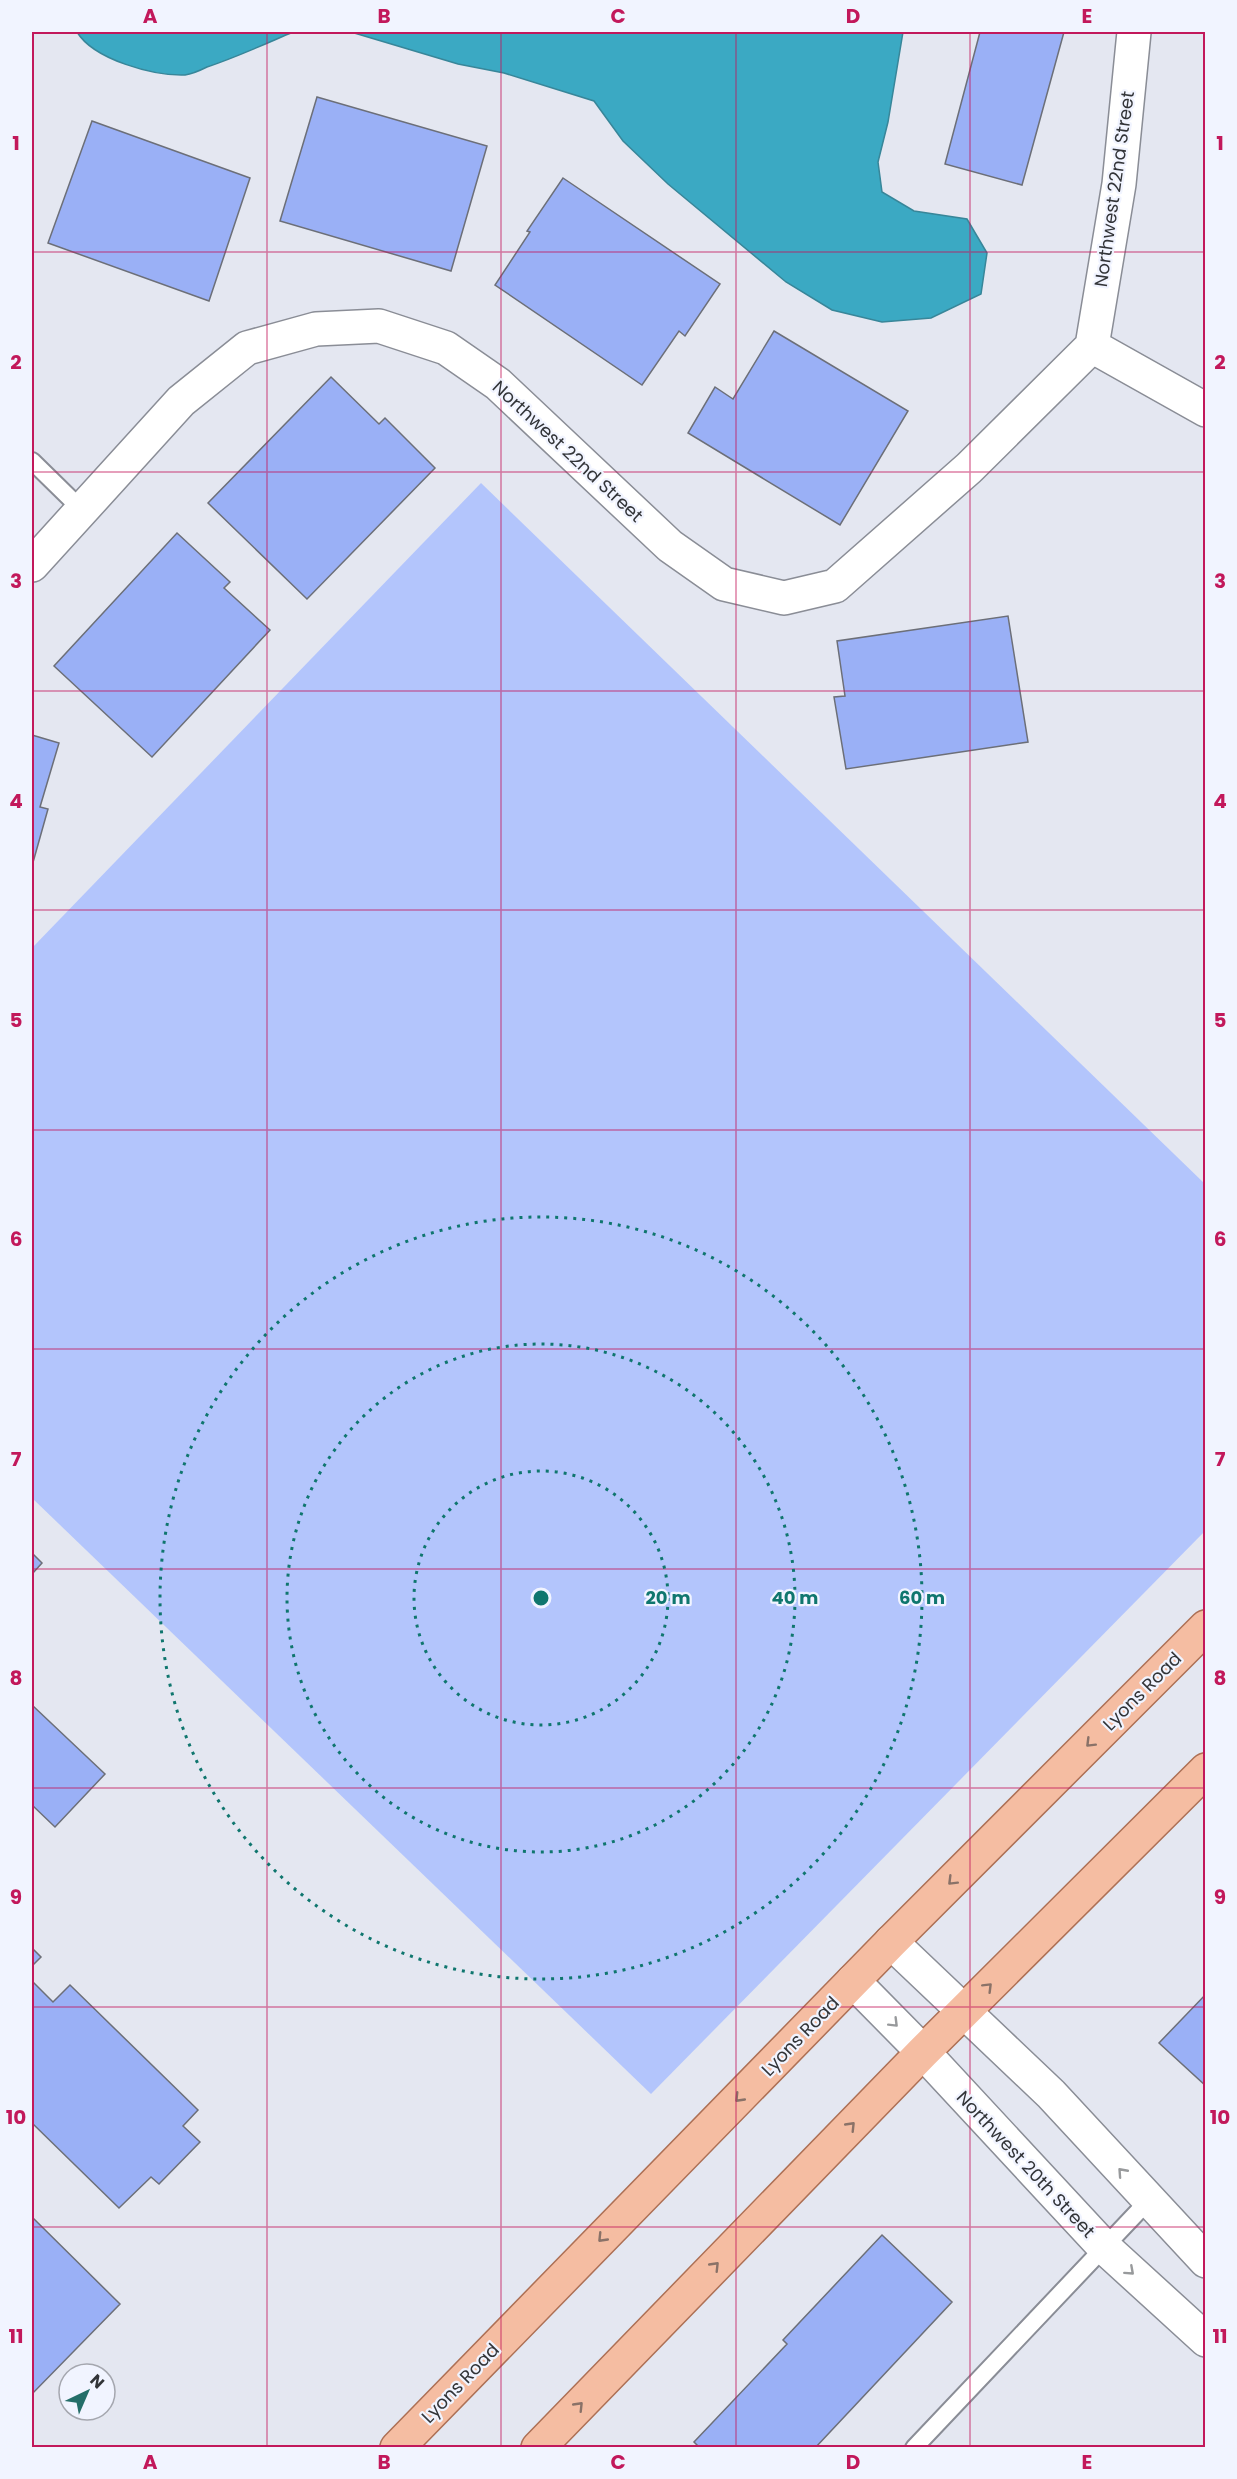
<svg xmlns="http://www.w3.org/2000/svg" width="1237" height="2479" font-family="Poppins,sans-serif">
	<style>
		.green { fill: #b3c5fc }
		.water { fill: #3ba9c3; stroke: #388699; stroke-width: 1.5 }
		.building { fill: #9ab0f6; stroke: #6c6f78; stroke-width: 1.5 }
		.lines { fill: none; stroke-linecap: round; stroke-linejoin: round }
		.service-casing { stroke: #8a8d96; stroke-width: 20 }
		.minor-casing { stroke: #8a8d96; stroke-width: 36 }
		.primary-casing { stroke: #ad7055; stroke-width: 36 }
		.service { stroke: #fff; stroke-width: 16 }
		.minor { stroke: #fff; stroke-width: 33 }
		.primary { stroke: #f5bda2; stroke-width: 33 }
		.oneway { stroke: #8a7268 }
		.oneway2 { stroke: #989a9c }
		.grid { fill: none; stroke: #c2185b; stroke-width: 1.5; stroke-opacity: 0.55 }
		.ring { fill: none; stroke: #0f766e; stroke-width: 3; stroke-dasharray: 3 6 }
		.labels { text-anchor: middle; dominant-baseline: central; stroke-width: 4.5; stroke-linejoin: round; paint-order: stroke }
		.street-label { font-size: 18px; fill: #323438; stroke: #f1f4ff }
		.centre { fill: #0f766e; stroke: #f1f4ff; stroke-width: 3 }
		.ring-label { font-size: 18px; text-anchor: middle; font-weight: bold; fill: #0f766e; stroke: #f1f4ff; stroke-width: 4.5; stroke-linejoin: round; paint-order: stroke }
		.neatline { fill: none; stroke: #c2185b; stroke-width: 2 }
		.grid-label { font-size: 20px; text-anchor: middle; font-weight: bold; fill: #c2185b }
	</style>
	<rect width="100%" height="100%" fill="#e4e7f1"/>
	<path class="green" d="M481,483l724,701v347l-554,563 -619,-596v-550z"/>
	<path class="water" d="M77,32h216c-28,12 -56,25 -86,35 -6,3 -15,7 -22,8 -31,1 -91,-15 -108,-43z
		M351,32h552l-15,90 -10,40 4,30 32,19 53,8 20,34 -6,41 -50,24 -49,4 -50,-12 -46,-28 -118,-98 -45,-43 -29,-40 -90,-28 -46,-9z"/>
	<path class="building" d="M980,32h84l-42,153 -77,-21z
		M317,97l170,49 -36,125 -171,-50z
		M92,121l158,57 -41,123 -161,-58z
		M563,178l157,106 -35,52 -6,-5 -37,54 -147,-100 35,-53 -3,-1z
		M774,331l134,80 -68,114 -152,-92 27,-46 18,12z
		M331,377l48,47 6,-6 50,50 -128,131 -99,-96z
		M177,533l53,49 -6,6 46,42 -118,127 -98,-91z
		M1008,616l20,126 -182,27 -12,-72 11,-1 -8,-55z
		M32,735l27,8 -19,64 8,2 -16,57z
		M32,1553l10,10 -10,11z
		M32,1705l73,69 -50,53 -23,-22z
		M32,1948l9,9 -9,9z
		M32,1981l21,21 17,-17 128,125 -15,16 17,16 -41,42 -8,-7 -32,31 -87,-85z
		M1206,1994v92l-47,-43z
		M32,2217l88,87 -88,90z
		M882,2235l70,67 -137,146h-115l-6,-6 93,-98 -4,-4z"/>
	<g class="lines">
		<defs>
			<path id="service" d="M32,461l50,49
				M914,2448l234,-247"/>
			<path id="minor" d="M1092,346l114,64
				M32,565l149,-164 66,-53 69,-19 63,-3 67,22 52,36 172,162 54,38 60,14 51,-12 134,-118 123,-122 27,-162 15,-152
				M891,1942l160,152 155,167
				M853,1981l70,71 181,195 102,93"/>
			<path id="primary" d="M397,2448l494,-506 315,-315
				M538,2448l385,-396 283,-282"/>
		</defs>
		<use href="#service" class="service-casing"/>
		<use href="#minor" class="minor-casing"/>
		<use href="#primary" class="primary-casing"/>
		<use href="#service" class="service"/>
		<use href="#minor" class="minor"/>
		<use href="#primary" class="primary"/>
	</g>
	<defs><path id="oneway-chevron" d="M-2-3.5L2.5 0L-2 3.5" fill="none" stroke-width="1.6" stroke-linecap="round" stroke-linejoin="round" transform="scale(1.5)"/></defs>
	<g class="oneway">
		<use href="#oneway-chevron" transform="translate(1090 1743) rotate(135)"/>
		<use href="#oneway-chevron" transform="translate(952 1881) rotate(135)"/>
		<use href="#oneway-chevron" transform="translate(988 1987) rotate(-45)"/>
		<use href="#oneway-chevron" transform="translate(739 2098) rotate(134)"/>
		<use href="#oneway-chevron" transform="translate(851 2126) rotate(-46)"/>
		<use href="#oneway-chevron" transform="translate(602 2238) rotate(134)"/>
		<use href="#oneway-chevron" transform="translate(715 2266) rotate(-46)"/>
		<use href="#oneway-chevron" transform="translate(579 2406) rotate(-46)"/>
	</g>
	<g class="oneway2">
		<use href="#oneway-chevron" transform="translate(894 2023) rotate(45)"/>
		<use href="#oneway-chevron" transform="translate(1122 2172) rotate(-132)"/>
		<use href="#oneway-chevron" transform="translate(1130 2271) rotate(42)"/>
	</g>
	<path class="grid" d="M267,32v2416M501,32v2416M736,32v2416M970,32v2416M32,252h1174M32,472h1174M32,691h1174M32,910h1174M32,1130h1174M32,1349h1174M32,1569h1174M32,1788h1174M32,2007h1174M32,2227h1174"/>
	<g class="ring">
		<circle cx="541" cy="1598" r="127"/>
		<circle cx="541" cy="1598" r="254"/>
		<circle cx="541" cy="1598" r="381"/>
	</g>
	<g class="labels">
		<g class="street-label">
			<text transform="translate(1114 189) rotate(-82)">Northwest 22nd Street</text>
			<text transform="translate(568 451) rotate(43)">Northwest 22nd Street</text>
			<text transform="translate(1142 1691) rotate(-45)">Lyons Road</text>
			<text transform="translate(800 2036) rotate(-46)">Lyons Road</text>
			<text transform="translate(1026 2164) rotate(47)">Northwest 20th Street</text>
			<text transform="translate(460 2383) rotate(-46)">Lyons Road</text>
		</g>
	</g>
	<circle cx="541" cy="1598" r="9" class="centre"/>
	<g class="ring-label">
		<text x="668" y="1604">20 m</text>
		<text x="795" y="1604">40 m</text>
		<text x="922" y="1604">60 m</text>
	</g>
	<rect width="1237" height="2479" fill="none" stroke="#f1f4ff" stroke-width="66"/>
	<g transform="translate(87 2392) rotate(44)"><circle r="28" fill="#f1f4ff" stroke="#a5a7af" stroke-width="1.5"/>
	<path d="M0-4.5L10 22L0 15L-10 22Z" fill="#246e69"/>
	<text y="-9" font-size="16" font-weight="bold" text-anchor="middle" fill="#323438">N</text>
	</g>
	<rect x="33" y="33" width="1171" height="2413" class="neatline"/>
	<g class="grid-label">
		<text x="150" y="23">A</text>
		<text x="384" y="23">B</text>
		<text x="618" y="23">C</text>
		<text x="853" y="23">D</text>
		<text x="1087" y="23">E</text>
		<text x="16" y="150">1</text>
		<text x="1220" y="150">1</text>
		<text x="16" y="369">2</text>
		<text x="1220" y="369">2</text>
		<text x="16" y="588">3</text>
		<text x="1220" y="588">3</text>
		<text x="16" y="808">4</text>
		<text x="1220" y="808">4</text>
		<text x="16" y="1027">5</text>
		<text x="1220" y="1027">5</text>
		<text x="16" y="1246">6</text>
		<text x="1220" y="1246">6</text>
		<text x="16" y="1466">7</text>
		<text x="1220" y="1466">7</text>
		<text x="16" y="1685">8</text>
		<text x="1220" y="1685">8</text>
		<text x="16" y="1904">9</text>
		<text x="1220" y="1904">9</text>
		<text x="16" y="2124">10</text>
		<text x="1220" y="2124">10</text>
		<text x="16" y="2343">11</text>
		<text x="1220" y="2343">11</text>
		<text x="150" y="2469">A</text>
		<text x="384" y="2469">B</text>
		<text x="618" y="2469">C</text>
		<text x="853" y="2469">D</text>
		<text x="1087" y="2469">E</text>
	</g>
</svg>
